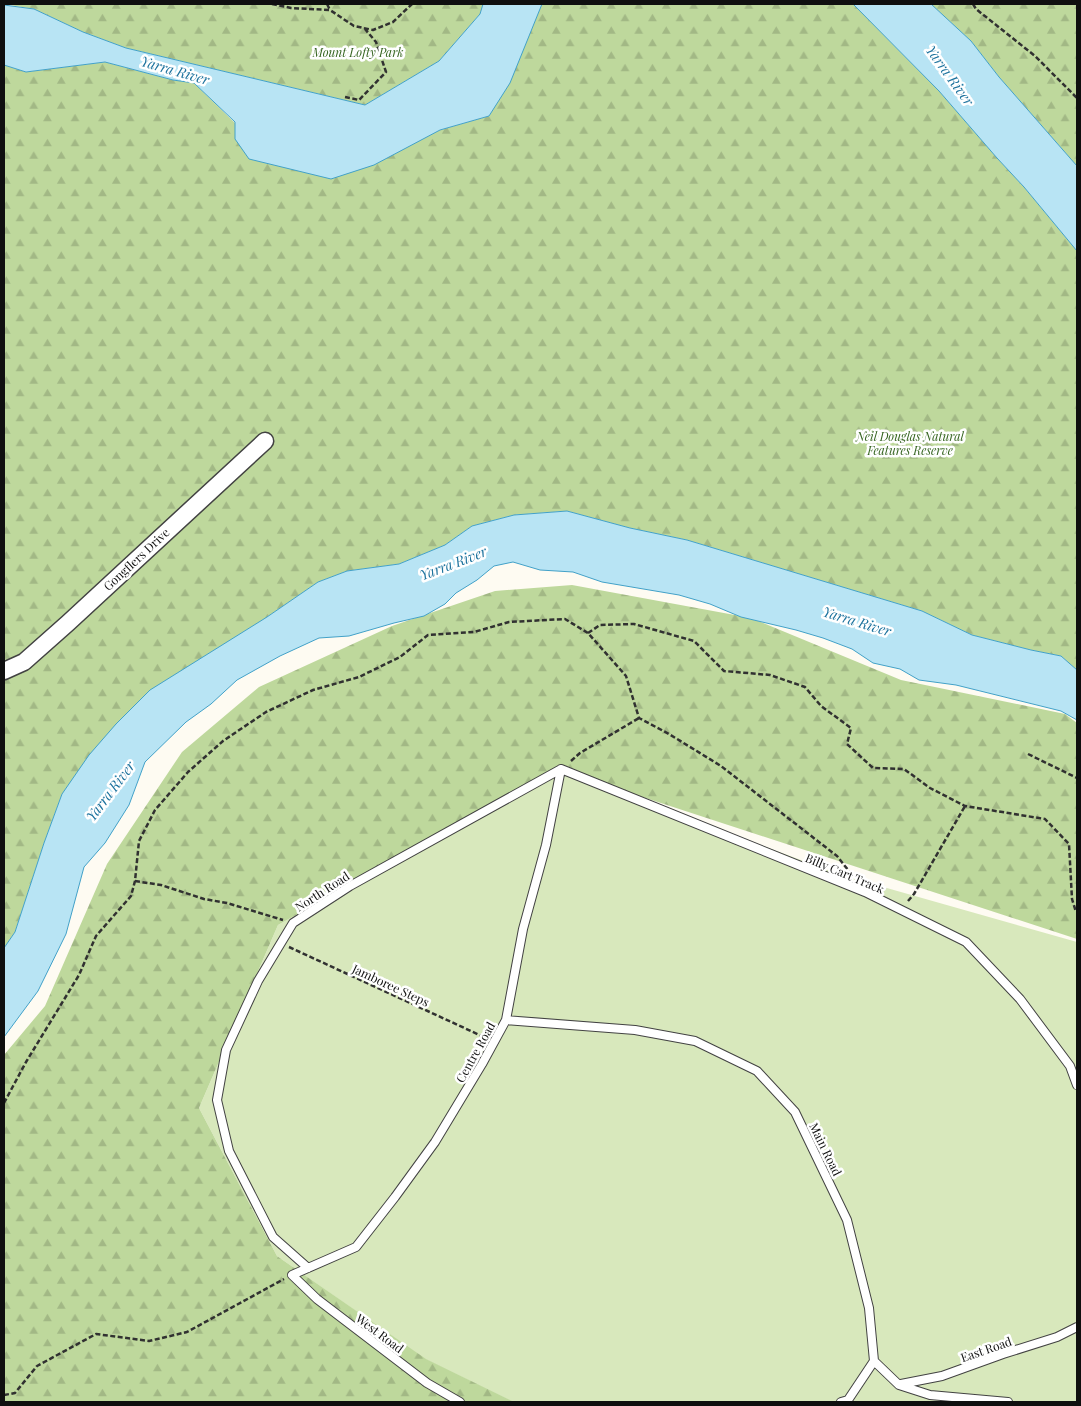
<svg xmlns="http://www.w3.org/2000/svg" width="1081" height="1406" font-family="'Playfair Display',serif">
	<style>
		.grass { fill: #d8e8bc }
		.forest { fill: url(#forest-firs) }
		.water { fill: #b8e4f4; stroke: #42a1c8 }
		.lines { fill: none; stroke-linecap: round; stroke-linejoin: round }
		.service-casing { stroke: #424242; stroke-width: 10 }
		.minor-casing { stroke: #424242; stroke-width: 19 }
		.path { stroke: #313131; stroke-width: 2.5; stroke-dasharray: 5 2.5; stroke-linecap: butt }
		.service { stroke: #fff; stroke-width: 8 }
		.minor { stroke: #fff; stroke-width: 16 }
		.labels { text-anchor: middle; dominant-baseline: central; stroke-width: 5; stroke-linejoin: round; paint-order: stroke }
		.park-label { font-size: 12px; font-style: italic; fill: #366521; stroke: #fff }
		.street-label { font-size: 12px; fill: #0f0f0f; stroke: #fff }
		.water-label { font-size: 14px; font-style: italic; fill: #1c729d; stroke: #fff }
	</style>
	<defs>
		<pattern id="forest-firs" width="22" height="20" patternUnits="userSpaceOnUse" patternTransform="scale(1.25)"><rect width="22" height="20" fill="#bed89c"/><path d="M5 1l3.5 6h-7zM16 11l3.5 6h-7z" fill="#a2b885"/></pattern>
	</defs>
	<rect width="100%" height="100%" fill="#fefbf2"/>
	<path class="grass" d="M556,769l285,106 236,67v460h-564l-88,-43 -148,-103 -78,-148 79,-183z"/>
	<path class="forest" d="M4,4h479l-3,10 -41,47 -74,44 -239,-57 -43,-16 -49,-23z
		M542,4h311l86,87 58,67 27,29 53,64v419l-16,-14 -30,-6 -59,-15 -50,-24 -235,-71 -57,-12 -63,-17 -53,4 -42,11 -27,19 -46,19 -52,7 -29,11 -51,35 -205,177 -18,49 -29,89 -11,16v-883l22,7 79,-10 68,18 21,3 41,40v16l173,7 32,-16 49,-14 37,-76z
		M931,4h146v162l-78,-89 -28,-36z
		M572,585l179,33 150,62 164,34 12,9v216l-520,-170 -279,156 -79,183 78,148 149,103 88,43h-510v-347l41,-49 62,-142 75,-112 77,-65 133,-61 103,-35z"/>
	<path class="water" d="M483,4h59l-32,79 -21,33 -49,14 -66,35 -43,14 -82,-20 -14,-20v-17l-41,-39 -21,-3 -68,-18 -79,10 -22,-7v-60l30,4 49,23 43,16 239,57 74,-44 41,-47z
		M853,4h78l40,37 28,36 78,89v85l-53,-64 -27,-29 -58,-67z
		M567,511l63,17 57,12 235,71 50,24 59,15 30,6 16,14v50l-16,-9 -105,-26 -37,-5 -19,-11 -27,-6 -21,-14 -29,-11 -27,-8 -55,-13 -31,-13 -31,-9 -77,-13 -29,-10 -33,-2 -27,-8 -19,4 -17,14 -21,13 -11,11 -21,12 -30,7 -45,13 -30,2 -39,18 -43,24 -26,24 -25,18 -41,40 -16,43 -24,38 -21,24 -18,67 -28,57 -34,46v-89l11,-16 29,-89 18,-49 27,-39 27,-31 34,-34 117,-73 51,-35 29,-11 52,-7 46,-19 27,-19 42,-11z"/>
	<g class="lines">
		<defs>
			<path id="service" d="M506,1020l129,10 60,11 62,30 38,41 52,108 22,88 5,53 25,24 31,10 78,7
				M308,1268l-35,-31 -44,-86 -12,-51 9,-50 32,-69 35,-58 57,-37 211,-117 304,123 101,50 54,57 50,67 7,19
				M901,1384l41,-8 61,-22 54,-17 20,-10
				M460,1402l-33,-19 -110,-84 -25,-24 64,-28 39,-50 40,-55 47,-78 24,-44 17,-91 23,-84 15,-76
				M841,1402l7,-2 26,-39"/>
			<path id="minor" d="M4,671l20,-9 44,-39 197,-182"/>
		</defs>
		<use href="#service" class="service-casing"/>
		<use href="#minor" class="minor-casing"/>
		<path class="path" d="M272,4l19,4 39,2 24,16 19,4 20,-8 19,-18
			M327,4l3,6
			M973,4l3,5 59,47 42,42
			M345,97l14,3 27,-28 -10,-30 -11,-13
			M588,633l12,-8 34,-1 60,17 30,30 46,4 35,12 16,19 30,22 -4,16 26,24 31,1 26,19 35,18 80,13 24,25 3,55 4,13h1
			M1028,754l49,24
			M571,761l9,-8 59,-35
			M135,881l26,4 43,14 23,4 56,17
			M908,901l6,-7 51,-88
			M289,947l197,91
			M4,1103l22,-41 53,-87 17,-39 35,-40 4,-15 4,-40 16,-31 33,-38 35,-31 43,-29 47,-22 46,-13 41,-20 28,-22 46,-3 35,-10 56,-3 23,14 38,43 13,42 30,16 52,32 116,90 15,19
			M4,1395l11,-2 22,-27 59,-32 53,7 38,-9 97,-53"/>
		<use href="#service" class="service"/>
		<use href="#minor" class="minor"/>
	</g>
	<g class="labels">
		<g class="park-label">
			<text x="358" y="52">Mount Lofty Park</text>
			<text x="910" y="436">Neil Douglas Natural<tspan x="910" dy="14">Features Reserve</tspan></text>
		</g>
		<g class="street-label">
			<text transform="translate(136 559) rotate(-43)">Gongflers Drive</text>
			<text transform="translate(845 873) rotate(23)">Billy Cart Track</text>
			<text transform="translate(322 891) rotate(-33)">North Road</text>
			<text transform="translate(391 985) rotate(25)">Jamboree Steps</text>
			<text transform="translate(475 1052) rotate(-61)">Centre Road</text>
			<text transform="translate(826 1149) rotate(64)">Main Road</text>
			<text transform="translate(380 1333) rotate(37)">West Road</text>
			<text transform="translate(986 1349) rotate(-19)">East Road</text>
		</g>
		<g class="water-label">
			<text transform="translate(175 70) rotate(16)">Yarra River</text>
			<text transform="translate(950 75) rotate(54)">Yarra River</text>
			<text transform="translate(453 563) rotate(-21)">Yarra River</text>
			<text transform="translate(857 621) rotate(17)">Yarra River</text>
			<text transform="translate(110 791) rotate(-53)">Yarra River</text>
		</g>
	</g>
	<rect width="1081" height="1406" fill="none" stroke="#0f0f0f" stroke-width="10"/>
</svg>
